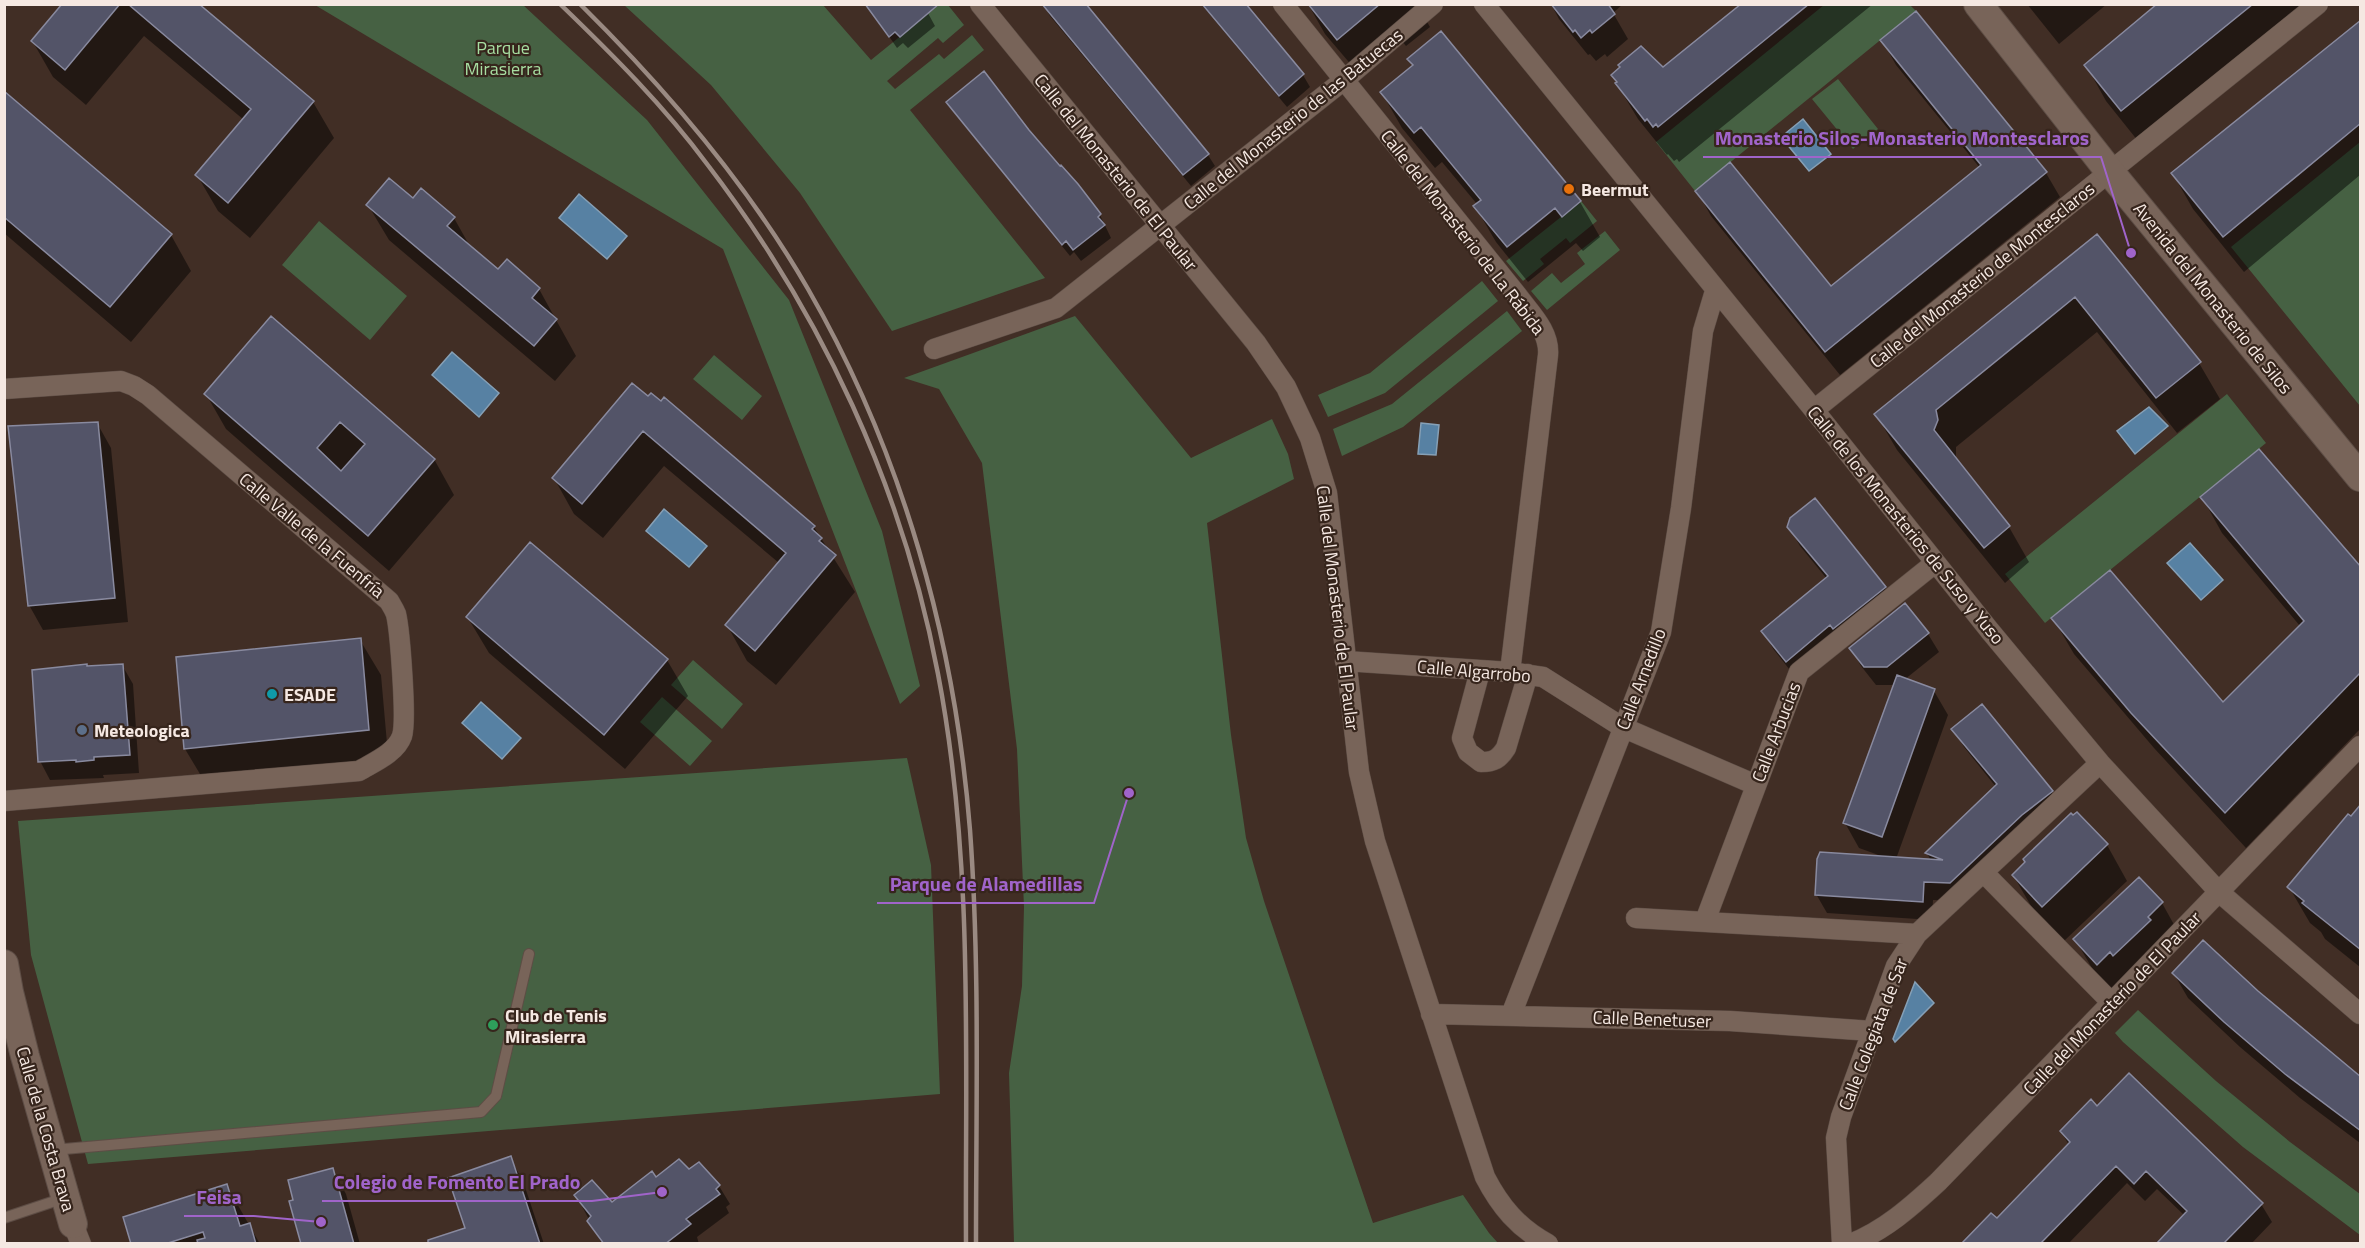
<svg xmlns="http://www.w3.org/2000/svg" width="2365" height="1248" font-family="'Titillium Web',sans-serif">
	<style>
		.green { fill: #466143 }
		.water { fill: #5781a3; stroke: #86a0b6; stroke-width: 1.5 }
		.shadow { fill: #0007 }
		.building { fill: #535468; stroke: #898a9f; stroke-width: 1.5; fill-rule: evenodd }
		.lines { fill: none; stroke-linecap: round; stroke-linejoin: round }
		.lane-casing { stroke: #5d4d45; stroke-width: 12 }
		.street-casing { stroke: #5d4d45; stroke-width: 21 }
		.secondary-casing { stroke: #5d4d45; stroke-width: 30 }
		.lane { stroke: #786459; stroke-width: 10 }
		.street { stroke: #786459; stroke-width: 20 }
		.secondary { stroke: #786459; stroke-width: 28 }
		.rail { stroke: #9a8a82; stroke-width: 4.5 }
		.food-dot { fill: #e8710a; stroke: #36251c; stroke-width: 2 }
		.culture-dot { fill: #0f9aa8; stroke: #36251c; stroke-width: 2 }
		.service-dot { fill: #5c6f8a; stroke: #36251c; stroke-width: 2 }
		.leisure-dot { fill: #2e9e5b; stroke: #36251c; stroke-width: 2 }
		.labels { text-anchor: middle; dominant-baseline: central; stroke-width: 4.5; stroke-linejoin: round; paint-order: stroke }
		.park-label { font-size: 18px; fill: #a7dea1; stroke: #36251c }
		.street-label { font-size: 18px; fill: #f5e8e2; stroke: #36251c }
		.poi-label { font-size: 18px; font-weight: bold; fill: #f5e8e2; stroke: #36251c; text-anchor: start }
		.leader { fill: none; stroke: #a064ca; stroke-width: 2 }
		.callout-dot { fill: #a064ca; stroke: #36251c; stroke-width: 2 }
		.callout-label { font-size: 20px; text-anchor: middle; font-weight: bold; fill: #a064ca; stroke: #36251c; stroke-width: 4.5; stroke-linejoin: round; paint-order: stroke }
	</style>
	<rect width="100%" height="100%" fill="#412e25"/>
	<path class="green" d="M315,5h208l124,115 142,180 93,231 38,155 -20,18 -177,-455z
		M624,5h199l48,55 68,-55h9l16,20 -21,18 -5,-5 -51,43 8,8 44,-35 5,5 28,-24 12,15 -74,60 135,168 -153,53 -92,-138 -89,-108z
		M1824,5h86l6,6 -221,180 -39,-49z
		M1838,79l40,50 -25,20 -41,-50z
		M2360,142v264l-129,-159z
		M1581,201l16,20 -27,22 -4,-5 -26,21 4,5 -21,17 -17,-20z
		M319,221l88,75 -37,44 -88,-75z
		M1605,231l15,19 -73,60 -16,-19 21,-18 9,10 24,-19 -8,-11z
		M1482,281l16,20 -113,92 -57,24 -10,-22 52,-22z
		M1507,311l15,20 -119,96 -61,29 -9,-27 59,-25z
		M1075,316l116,142 81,-39 16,35 6,25 -87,44 24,212 15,103 18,63 109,322 90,-28 26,38 9,10h-484l-5,-170 13,-87 2,-79 -7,-158 -35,-286 -43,-74 -35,-11z
		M714,355l48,41 -20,24 -49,-41z
		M2227,394l39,49 -221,180 -40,-49z
		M693,660l50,44 -21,25 -51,-44z
		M662,697l50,44 -22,25 -50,-44z
		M907,758l24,107 9,229 -852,70 -57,-209 -13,-134z
		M2138,1010l78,71 74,61 70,52v41l-117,-88 -120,-105 -8,-9z"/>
	<path class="water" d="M1803,119l28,35 -22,17 -28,-34z
		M579,194l48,42 -20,23 -48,-41z
		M452,352l47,41 -20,24 -47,-42z
		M2149,407l19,19 -33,28 -18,-23z
		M1421,423l18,2 -3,30 -18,-1z
		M664,509l43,37 -18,21 -43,-36z
		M2190,543l33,37 -22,20 -34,-37z
		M481,702l40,36 -19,21 -40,-36z
		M1915,982l19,21 -39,39 -2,-3z"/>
	<path class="shadow" d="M64,4h133l116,98 21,36 -84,100 -32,-27 -21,-36 47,-55 -100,-84 -58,69 -33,-28 -20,-35z
		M867,4h56l12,22 -27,22 -5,-5 -6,5z
		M1043,4l165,151 7,11 -24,20 -141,-170z
		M1201,4h43l59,71 7,12 -23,20z
		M1308,4h109l13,23 -24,19 -5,-6 -42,34 -34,-40z
		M1551,4h72l-10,9 15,26 -21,18 -2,-3 -9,7 -6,-7 -2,1 -29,-36z
		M1743,4h130l-194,158 -2,-3 -3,2 -6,-7 -1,1 -29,-36 -21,-35 46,-15z
		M2027,4h80l-48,40z
		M2160,4h157l-175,142 -36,-45 -20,-36z
		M2360,32v143l-116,97 -51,-63 -20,-35z
		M1882,40l164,133 14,24 -220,178 -129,-159 -14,-25 134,97 149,-120 -84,-103z
		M1409,59l171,143 20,35 -17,14 -7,-8 -48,39 -32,-40 -21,-36 2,-2 -35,-42 -7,6 -33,-40 -20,-35 31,-26z
		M4,98l167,137 20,36 -60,71 -127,-109z
		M948,102l112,66 16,17 24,30 11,23 -30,23 -7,-9 -4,4 -115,-142z
		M413,200l41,18 18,32 26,21 41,18 37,67 -21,25 -166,-141 -21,-35z
		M2096,236l103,127 21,36 -43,34 -80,-101 -141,115v13l53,67 20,35 -24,21 -108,-133 -21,-36z
		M271,318l163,141 20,36 -65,76 -163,-142 -20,-35z
		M632,385l182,142 41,65 -79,93 -29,-24 -20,-36 52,-62 -115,-97 -61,72 -29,-24 -20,-36z
		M97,423l14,25 17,174 -85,8 -14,-25z
		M2202,497l158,73v159l-114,119 -92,-100 -80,-94 -21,-36 170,86 77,-78 -78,-93z
		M1789,527l96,61 10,18 -98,73 -23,-29 -11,-18 64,-53 -27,-33z
		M531,544l136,116 21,36 -63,73 -136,-116 -21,-35z
		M1905,605l23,29 11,18 -35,28 30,11 14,24 -52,144 35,2 -4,-8 69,-66 -32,-40 -11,-18 98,63 11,18 -101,91 -28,-1 -1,20 -105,-7 -11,-19 68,-37 -25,-9 -14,-25 50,-138h-19l-15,-19 -10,-18z
		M360,640l21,35 8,91 -183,18 -21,-35z
		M122,665l11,19 6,89 -36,2 1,3 -54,2 -10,-19 30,-95z
		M2360,805v162l-35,-28 -4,-7 -11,-9 -21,-36z
		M2107,845l20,36 -63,60 -30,-30 -21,-36z
		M2139,879l23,24 20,36 -14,13 2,5 -35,33 -17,9 -22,-24 -21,-36z
		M2174,974l83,18 103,87v64l-60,-45 -60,-51 -52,-49z
		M2097,1108l164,96 11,18 -21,22h-93l27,-28 -28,-27 -12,12 -18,-18 -59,61h-106l35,-24 72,-75 -8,-13z
		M510,1158l13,23 21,63h-123l46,-15z
		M698,1164l21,22 11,18 -4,3 3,6 -32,24 2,7h-97l-26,-49 36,9 76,-33z
		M332,1169l14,25 14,50h-58l-7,-43z
		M227,1186l33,58h-127z"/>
	<path class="building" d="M62,4h58l-55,66 -34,-29z
		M128,4h71l115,97 -86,102 -33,-28 56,-66z
		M865,4h74l-39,33 -5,-5 -6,5z
		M1042,4h44l123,150 -26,21z
		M1202,4h44l58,70 -25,22z
		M1308,4h72l-43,36z
		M1551,4h57l7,10 -23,19 -2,-3 -9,8 -6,-8 -2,2z
		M1741,4h68l-151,123 -2,-3 -3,3 -6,-8 -2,2 -30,-38 2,-1 -6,-7 9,-8 -2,-2 23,-19 22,21z
		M2157,4h96l-132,107 -37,-46z
		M1916,11l131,161 -222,180 -130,-161 35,-29 101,124 150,-121 -101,-125z
		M2361,20v103l-138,114 -52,-64z
		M1441,31l140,170 -19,16 -7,-9 -48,39 -34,-41 8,-6 -60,-73 -7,6 -34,-41 33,-27 -6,-6z
		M984,71l45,59 31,36 1,-1 17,19 23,30 -3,3 7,8 -32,25 -7,-9 -4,4 -116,-143z
		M4,91l168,143 -62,73 -106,-90z
		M389,178l24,20 8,-10 34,29 -8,9 51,43 9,-10 33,29 -8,10 25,21 -23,27 -168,-141z
		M2097,234l104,128 -45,36 -81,-101 -139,113 2,10 -4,10 76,96 -26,22 -110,-134z
		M271,316l164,143 -67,77 -164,-142zM340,422l25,22 -24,27 -24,-23z
		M632,383l16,13 3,-3 10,8 3,-4 151,129 -3,3 10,9 -3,3 17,14 -81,96 -30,-26 61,-72 -143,-122 -61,73 -30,-26z
		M98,422l17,176 -87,8 -20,-180z
		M2259,449l102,118v105l-136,141 -94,-100 -80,-95 59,-48 113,132 81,-81 -104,-124z
		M1815,498l71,89 -53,42 -3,-4 -44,37 -25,-31 67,-55 -41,-49 3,-9z
		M530,542l138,117 -64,76 -138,-118z
		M1905,603l24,30 -42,34h-23l-15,-19z
		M361,638l8,92 -185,19 -8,-92z
		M87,664v2l36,-2 7,91 -36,2v3l-18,2v-2l-38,2 -6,-92z
		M1897,675l38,14 -53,148 -39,-14z
		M1982,704l71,87 -31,24 -72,68 -26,-1 -1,20 -108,-7 2,-36 3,-7 123,8 -18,-7 72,-69 -46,-55z
		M2361,804v146l-59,-47 2,-2 -17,-14 61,-73 3,2z
		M2077,812l31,32 -66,63 -30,-32 13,-13 -2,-3 48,-46 2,2z
		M2139,877l24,25 -15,15 3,3 -38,36 -3,-4 -13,13 -24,-26z
		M2203,940l55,51 103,86v54l-76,-57 -61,-52 -52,-49z
		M2129,1073l134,130 -40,41h-67l31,-33 -41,-40 -12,13 -18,-18 -76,78h-79l30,-31 6,5 73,-76 -10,-11 31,-32 6,7z
		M511,1156l29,88h-112v-4l37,-12 -17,-50z
		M679,1159l10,10 10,-7 21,23 -4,4 4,5 -34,25 5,5 -26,20h-61l-17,-23 4,-5 -17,-21 18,-15 20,22 40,-31 4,6z
		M333,1168l21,76h-53l-12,-43 4,-1 -5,-20z
		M227,1184l13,42 10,-3 6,21h-58l-1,-4 8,-2 -2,-6 -38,12h-34l-8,-27z"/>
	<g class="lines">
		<defs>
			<path id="lane" d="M53,1150l428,-38 15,-16 33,-142
				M4,1218l60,-20"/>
			<path id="street" d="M980,4l276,339 30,44 24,51 17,55 32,279 16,69 110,336c15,29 33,51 63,67
				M1283,4l234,291c13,18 33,36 31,60l-38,317
				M1484,4l330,406 176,221 110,132 119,129 141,122
				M934,349l122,-41 288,-228 89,-76
				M4,389l117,-8 13,5 14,9 241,206c3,5 5,8 7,13 4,17 11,107 6,122 -6,17 -28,26 -43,35l-355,30
				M1814,410l504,-406
				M1345,661l165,11 33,5 79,50 134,58
				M1480,671l-18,67 6,14 13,10c13,0 18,-3 25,-14l22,-74
				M1984,873l128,130
				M1636,918l281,16
				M1705,921l94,-249 136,-109
				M1431,1014l299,7 142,10
				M1511,1015l150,-383 20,-124 22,-177 12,-40
				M73,1224l8,20
				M1842,1244l-6,-106 5,-21 55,-151 21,-32 183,-171
				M1850,1244c34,-13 62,-38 88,-62l422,-436"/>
			<path id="secondary" d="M1978,4l132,168 250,305
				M4,964l5,28 16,64 48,168"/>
		</defs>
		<use href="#lane" class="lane-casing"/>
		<use href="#street" class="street-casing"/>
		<use href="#secondary" class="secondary-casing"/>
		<use href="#lane" class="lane"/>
		<use href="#street" class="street"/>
		<use href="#secondary" class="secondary"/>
		<path class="rail" d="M560,4c52,50 104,102 147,160 115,150 196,324 231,510 36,186 27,380 28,570
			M580,4c87,86 167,179 228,285 95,165 147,352 162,541 10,137 6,276 6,414"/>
	</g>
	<circle class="food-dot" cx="1569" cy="189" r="6"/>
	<circle class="culture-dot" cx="272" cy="694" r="6"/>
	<circle class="service-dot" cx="82" cy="730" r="6"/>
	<circle class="leisure-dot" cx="493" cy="1025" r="6"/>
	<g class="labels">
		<g class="park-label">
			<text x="503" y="47">Parque<tspan x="503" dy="21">Mirasierra</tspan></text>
		</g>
		<g class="street-label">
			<text transform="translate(1293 119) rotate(-39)">Calle del Monasterio de las Batuecas</text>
			<text transform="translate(1116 172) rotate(51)">Calle del Monasterio de El Paular</text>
			<text transform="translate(1463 232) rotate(52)">Calle del Monasterio de La Rábida</text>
			<text transform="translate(1982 275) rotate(-39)">Calle del Monasterio de Montesclaros</text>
			<text transform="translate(2213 298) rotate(51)">Avenida del Monasterio de Silos</text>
			<text transform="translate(1906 525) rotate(51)">Calle de los Monasterios de Suso y Yuso</text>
			<text transform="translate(312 535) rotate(40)">Calle Valle de la Fuenfría</text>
			<text transform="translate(1338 608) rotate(83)">Calle del Monasterio de El Paular</text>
			<text transform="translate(1474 671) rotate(5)">Calle Algarrobo</text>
			<text transform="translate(1641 679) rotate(-69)">Calle Arnedillo</text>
			<text transform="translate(1776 732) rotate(-69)">Calle Arbucias</text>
			<text transform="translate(2112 1003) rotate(-46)">Calle del Monasterio de El Paular</text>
			<text transform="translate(1652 1019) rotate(2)">Calle Benetuser</text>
			<text transform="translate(1873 1034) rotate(-69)">Calle Colegiata de Sar</text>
			<text transform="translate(46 1129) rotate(74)">Calle de la Costa Brava</text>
		</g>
		<g class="poi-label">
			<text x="1581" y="189">Beermut</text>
			<text x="284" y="694">ESADE</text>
			<text x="94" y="730">Meteologica</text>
			<text x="505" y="1015">Club de Tenis<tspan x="505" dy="21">Mirasierra</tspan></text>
		</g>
	</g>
	<path class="leader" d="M2131 253L2101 157H1703M1129 793L1094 903H877M662 1192L592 1201H322M321 1222L254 1216H184"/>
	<g class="callout-dot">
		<circle cx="2131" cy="253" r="6"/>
		<circle cx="1129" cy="793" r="6"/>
		<circle cx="662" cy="1192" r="6"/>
		<circle cx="321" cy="1222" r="6"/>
	</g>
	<g class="callout-label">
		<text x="1902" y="145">Monasterio Silos-Monasterio Montesclaros</text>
		<text x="986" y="891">Parque de Alamedillas</text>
		<text x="457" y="1189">Colegio de Fomento El Prado</text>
		<text x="219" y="1204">Feisa</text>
	</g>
	<rect width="2365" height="1248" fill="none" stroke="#f5e8e2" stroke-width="12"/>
</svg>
